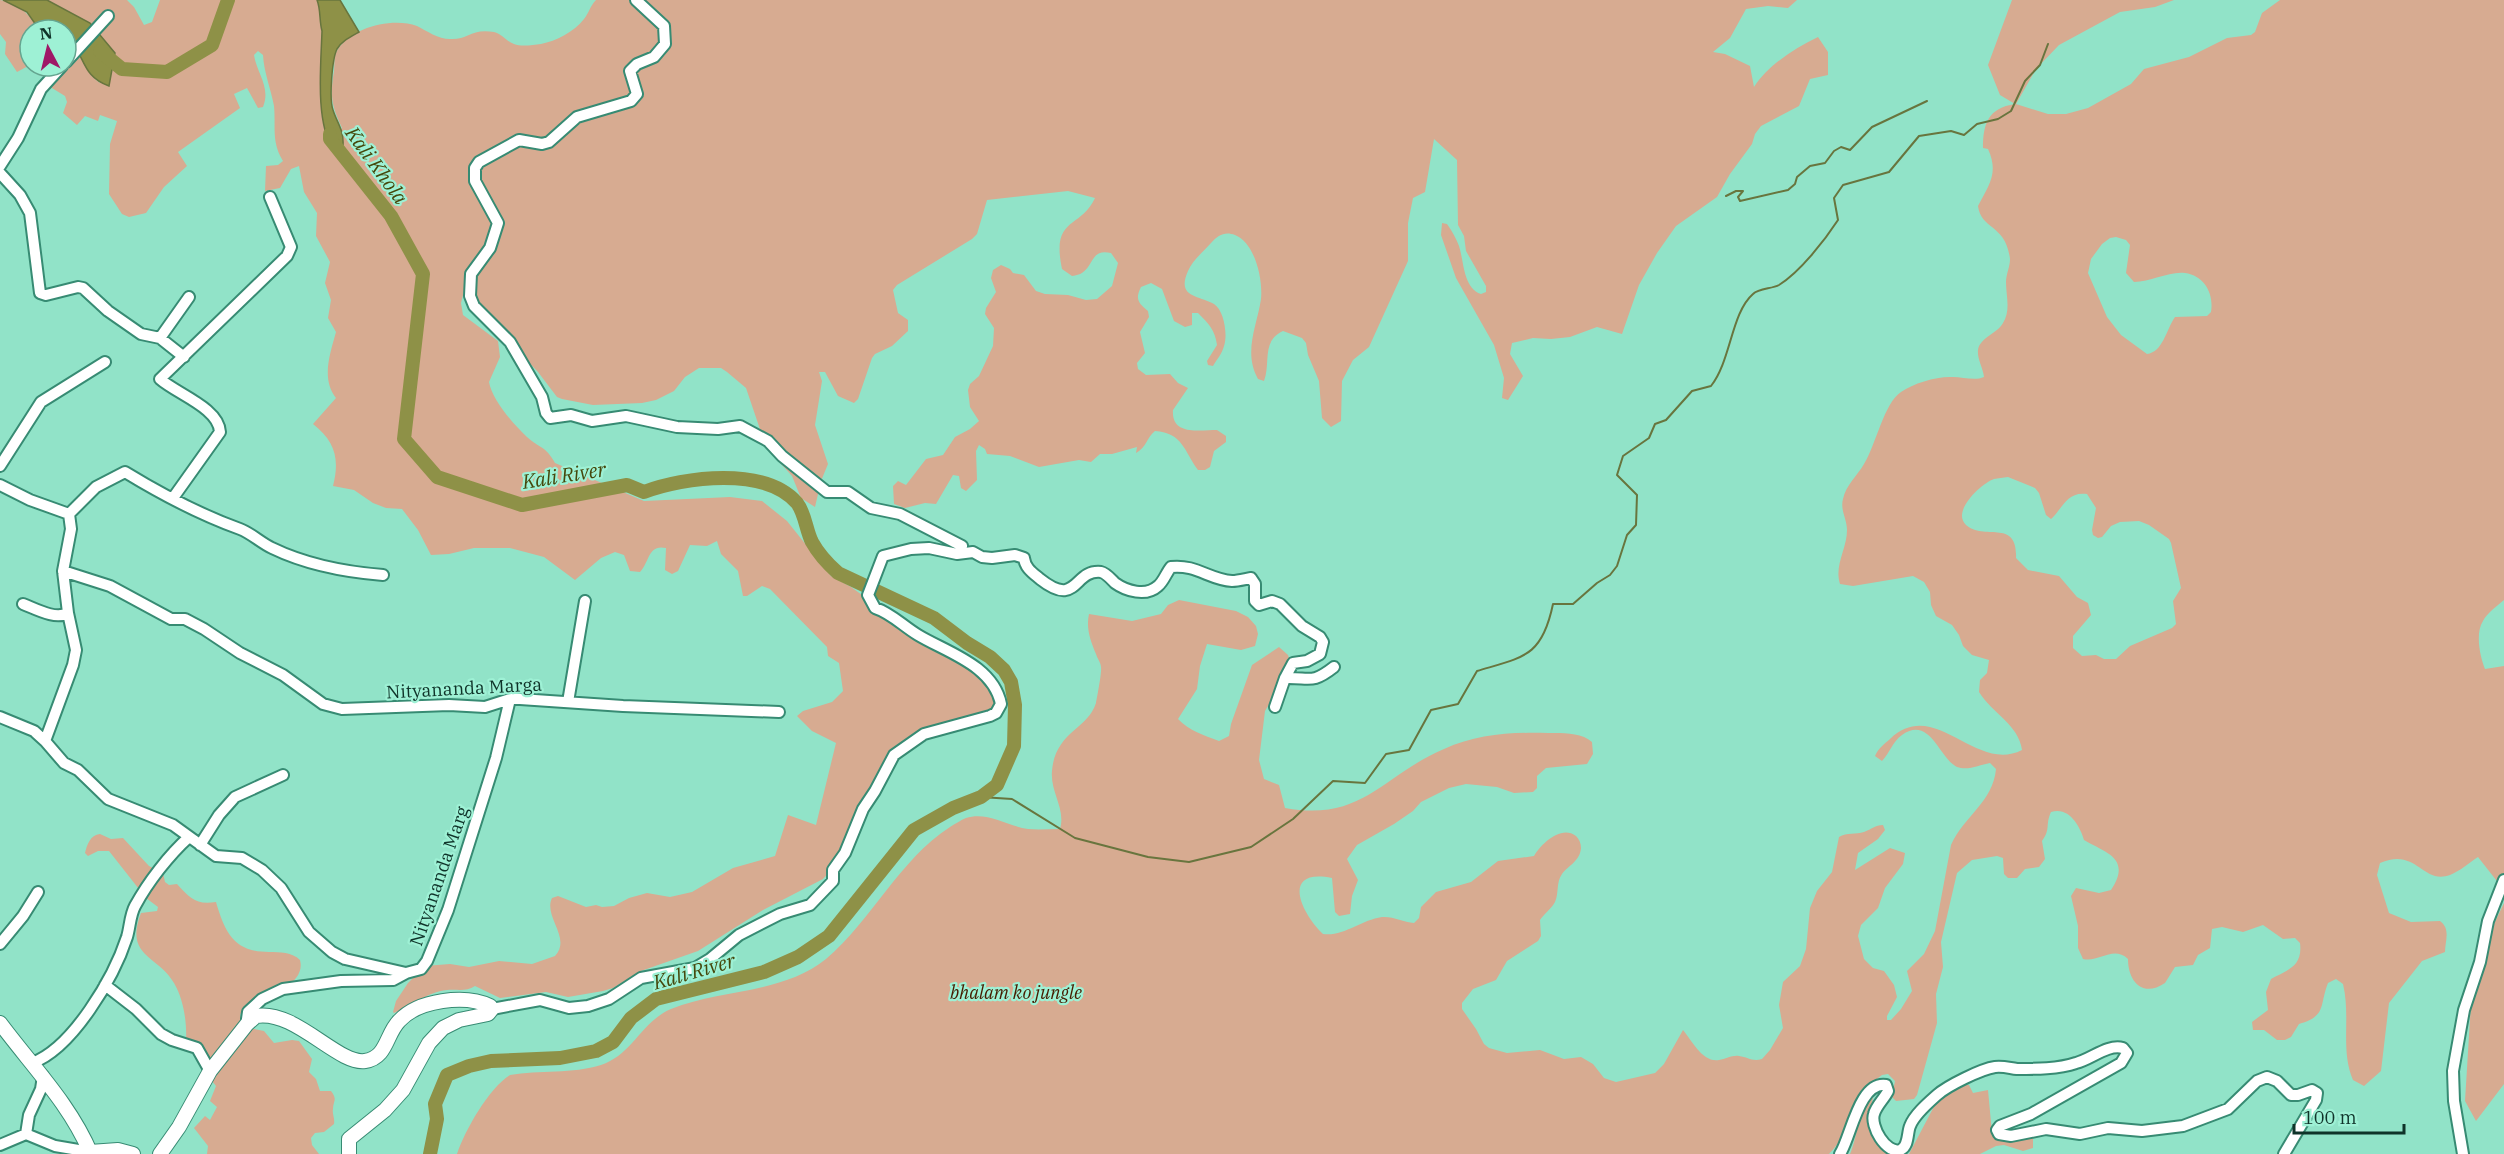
<svg xmlns="http://www.w3.org/2000/svg" width="2504" height="1154" font-family="'IBM Plex Serif',serif">
	<style>
		.green { fill: #d7ab91; fill-rule: evenodd }
		.water { fill: #8e9147; stroke: #68753e; stroke-width: 1.5 }
		.lines { fill: none; stroke-linecap: round; stroke-linejoin: round }
		.stream { stroke: #68753e; stroke-width: 2 }
		.river { stroke: #8e9147; stroke-width: 14 }
		.minor-casing { stroke: #378b73; stroke-width: 14 }
		.major-casing { stroke: #378b73; stroke-width: 16 }
		.minor { stroke: #fff; stroke-width: 10 }
		.major { stroke: #fff; stroke-width: 14 }
		.labels { text-anchor: middle; dominant-baseline: central; stroke-width: 4.5; stroke-linejoin: round; paint-order: stroke }
		.street-label { font-size: 18px; fill: #0f3329; stroke: #9ef1d5 }
		.park-label { font-size: 18px; font-style: italic; fill: #461c00; stroke: #9ef1d5 }
		.water-label { font-size: 20px; font-style: italic; fill: #45470c; stroke: #9ef1d5 }
	</style>
	<rect width="100%" height="100%" fill="#91e3c8"/>
	<path class="green" d="M0,0c17,2 27,12 36,25l24,5h-30v35l-13,7 -12,-18 1,-12 -6,-8z
		M47,0h80l7,7 10,18 8,-3 8,-22h157c4,10 2,20 5,31l1,83 6,29 13,-15c-11,-23 -12,-33 -8,-57 1,-8 -1,-15 4,-22 14,-22 55,-32 79,-23 10,5 21,13 33,13 18,1 21,-11 44,-7 8,2 12,9 20,12 7,3 19,1 27,0 15,-3 33,-12 43,-25 5,-6 6,-13 12,-19h1201l-9,8 -20,-2 -22,3 -16,29 -17,14 12,2 25,12 4,21c15,-23 40,-38 64,-50l10,15v23l-18,4 -11,27 -38,20 -6,8 -3,10 -22,30 -13,23 -41,29 -19,27 -18,32 -17,49 -25,-7 -27,10 -19,2 -18,-1 -21,5 -2,11 13,22 -15,24 -6,-2 2,-20 -10,-33 -38,-67 -15,-43 1,-12 5,1c5,7 9,14 12,22 5,15 4,42 22,48l5,-2v-6l-20,-35 -2,-15 -6,-11 -1,-65 -23,-21 -9,53 -12,6 -5,25v38l-39,86 -16,13 -11,21 -1,40 -10,6 -9,-9 -3,-37 -11,-26 -2,-12 -4,-5 -19,-7c-22,10 -12,32 -19,50l-6,-2c-15,-27 -1,-53 3,-80 2,-20 -6,-56 -26,-64 -10,-4 -17,0 -24,8 -7,8 -19,18 -23,28 -12,27 11,24 26,33 10,6 14,31 10,42 -2,8 -7,13 -11,20l-5,-1 -1,-4 10,-16c-2,-15 -8,-21 -19,-32h-6v12l-7,2 -11,-6 -12,-32 -11,-6 -10,4c-6,12 -3,16 7,24l1,6 -9,15 5,21 -8,10 1,6 8,6 24,-1 8,9 10,5 -15,22c-2,26 28,20 44,20l9,6v6l-12,9 -4,16 -5,3h-7c-14,-19 -15,-37 -43,-39 -8,6 -9,17 -19,22l1,-6 -25,7h-12l-9,8 -12,-2 -40,7 -29,-11 -23,-2 -2,-5 -6,-4 -3,6 1,29 -11,11 -5,-3 -2,-12 -6,-1 -17,29 -11,-1 -20,5 -11,-4 -1,-18 5,-5 8,4 20,-26 17,-4 12,-18 15,-8 9,-8 -9,-14 -2,-17 2,-6 9,-8 14,-30 1,-18 -9,-14 1,-6 10,-16 -5,-14 2,-8 8,-5 9,4 3,4 11,2 12,16 9,3 23,1 18,5 11,-1 15,-13 6,-23 -7,-10c-24,-6 -15,21 -39,23l-10,-7c-11,-53 18,-39 33,-71l-27,-7 -81,9 -10,34 -5,5 -75,46 -4,5 5,23 10,7v11l-16,15 -17,8 -3,4 -14,41 -4,4 -16,-7 -13,-24h-6l3,9 -7,44 13,39 -7,17 -6,26 -14,-9 -9,-22 -26,-29 -20,-59 -19,-16 -6,-4h-22l-14,9 -11,14 -18,9 -14,3 -49,2 -31,-6 -5,-2 -19,-25 -59,-62 -8,-19h-7l-3,12 2,12 35,26 2,16 -11,25c3,18 25,43 38,55 13,12 18,8 28,26l89,38 86,-4 32,4 25,20 44,55 20,11c49,36 111,61 146,112l-3,11 -89,32 -72,126 -10,11 -60,31 -65,41 -57,20 -28,17 -10,3 -35,6 -22,-5 -46,6 -25,-12c-9,6 -17,3 -28,4 -20,2 -35,16 -53,23l-1,-1 3,-11 12,-18 17,-17 25,-2 19,3 30,-6 33,3 23,-8c17,-18 -12,-39 -3,-58l6,-2 28,11 10,-2 6,2 12,-1 15,-8 18,-5 23,4 22,-5 41,-24 42,-12 13,-41 28,10 20,-82 -24,-12 -15,-15 6,-5 29,-9 11,-11 -4,-28 -11,-7 -1,-9 -57,-58 -8,-3 -15,10h-4l-5,-25 -17,-17 -4,-13 -10,5 -17,-1 -12,26 -6,3 -7,-4 1,-22c-18,-4 -16,13 -26,24l-10,-1 -6,-16 -9,-3 -14,6 -26,22 -31,-23 -34,-9h-36l-25,6 -18,1 -13,-25 -16,-21 -16,-1 -13,-5 -19,-13 -21,-4c7,-27 2,-45 -20,-62l23,-26c-15,-19 -6,-44 0,-66l-8,-14 3,-18 -6,-17 5,-21 -14,-26 1,-23 -13,-21 -5,-26 -8,3 -11,19 -15,3 1,-25 12,-1 5,-4c-12,-19 -7,-34 -9,-55 -3,-17 -10,-33 -11,-51l-5,-4 -4,4c3,19 17,32 9,52l-5,1 -11,-20 -13,6 6,14 -62,44 9,14 -23,21 -18,26 -17,4 -7,-3 -13,-20 1,-50 7,-23 -17,-6 -2,6 -13,-5 -8,9 -14,-12 4,-11 -2,-6 -18,-11 -6,-19h25v-30c16,14 16,34 34,47l15,-30 -25,-30z
		M2012,0h162l-19,7 -35,5 -61,33 -23,24 -20,35 32,10h18l22,-6 43,-24 13,-15 45,-12 38,-19 24,-3 4,-3 7,-19 18,-13h224v600c-7,6 -17,13 -21,21 -8,12 -3,36 2,48l19,-3v219h-4l-22,-28c-9,6 -18,14 -28,18 -28,10 -33,-28 -70,-12l-3,12 12,38 22,9 29,-1c11,8 5,20 5,31l-23,9 -33,42 -8,68 -17,15 -11,-6c-13,-30 -2,-63 -10,-96l-7,-5 -8,4c-9,23 -1,33 -29,41l-8,13 -6,3h-8l-13,-10h-11l-1,-8 16,-12 -2,-18 5,-13c16,-9 32,-12 29,-36l-5,-5 -12,1 -20,-14 -20,7 -21,-5 -10,2 -2,19 -12,7 -5,10 -18,2 -10,16c-22,15 -37,-1 -37,-24 -15,-14 -29,4 -45,0l-5,-11v-22l-7,-30 5,-8 23,5 12,-3c21,-32 -5,-37 -27,-50 -4,-14 -15,-34 -33,-28 -6,13 0,17 -9,29l3,18 -6,8 -14,2 -8,9h-9l-4,-4 -1,-16 -6,-2 -25,4 -15,13 -16,69 2,25 -7,27 1,29 -20,72 -3,4 -18,2 -4,-4 3,-16 -7,-7 -6,1c-28,19 -29,56 -53,79h-1372c8,-24 32,-66 53,-79 29,-5 63,-1 91,-10 31,-10 41,-44 70,-56 49,-20 112,-15 155,-50 46,-39 73,-99 124,-132 5,-3 11,-7 16,-9 21,-7 41,8 62,11 10,1 21,0 32,0 6,-21 -10,-36 -8,-58 3,-39 36,-42 44,-68 1,-5 6,-31 5,-36 0,-4 -4,-9 -5,-13 -6,-14 -10,-26 -7,-40l43,7 29,-7 7,-9 11,-5 57,11 12,6 8,9 2,8 -3,12 -14,4 -34,-6 -7,22 -3,23 -19,30c12,12 25,16 41,22l10,-5 2,-12 21,-59 27,-18 9,8 4,12 -27,44 -6,49 5,19 15,6 6,23c78,14 96,-32 159,-59 33,-15 67,-17 104,-16 13,0 33,-1 44,9l1,12 -6,10 -41,4 -9,8v12l-4,4 -19,1 -17,-6 -31,-3 -17,4 -28,14 -8,9 -19,13 -37,21 -10,14 11,21 -6,16 -2,18 -11,2 -4,-4 -3,-34c-52,-10 -31,35 -9,56 20,3 38,-14 59,-17 11,-1 21,5 32,6l5,-5 2,-11 15,-15 35,-10 27,-21 36,-5c6,-11 27,-32 42,-20 3,3 5,7 5,12 -1,13 -12,17 -19,26 -6,8 -3,19 -7,28 -3,6 -11,12 -15,18l1,16 -3,5 -31,20 -11,19 -23,9 -11,14v6l14,20 8,15 5,4 18,5 33,-3 24,9 17,-2 12,7 11,14 12,4 39,-9 9,-9 19,-34c9,11 20,33 36,30 7,-1 13,-5 20,-4 9,1 13,6 23,3l8,-9 13,-22 -4,-23 4,-23 17,-16 6,-17 4,-41 7,-17 15,-19 7,-35c8,-5 17,-2 25,-5 8,-3 11,-7 19,-7l2,5 -7,9 -20,14 -3,17 35,-22 15,5 -2,11 -18,24 -7,20 -17,17 -3,11 6,23 9,9 11,3 10,14 3,12 -10,19v4h4l10,-11 11,-18 -5,-20 17,-17 11,-23 16,-86c13,-29 42,-43 45,-76l-6,-6c-11,2 -22,8 -33,4 -18,-9 -27,-52 -55,-32 -10,7 -12,18 -20,26l-7,-5c3,-7 9,-12 15,-17 45,-43 85,35 132,11 -3,-25 -30,-37 -43,-58l1,-12 7,-7 2,-13 -17,-5 -9,-9 -4,-11 -7,-10 -16,-9 -5,-11 -1,-13 -6,-10 -11,-6 -60,10 -13,-2c-6,-19 7,-35 7,-54 0,-11 -7,-20 -4,-31 3,-14 14,-23 21,-35 12,-19 20,-61 37,-72 13,-9 36,-16 52,-15 10,0 22,4 31,0 -1,-9 -7,-18 -6,-27 1,-12 20,-17 25,-27 8,-13 3,-27 3,-41 0,-8 4,-15 4,-23 -4,-35 -29,-29 -32,-53 11,-21 21,-33 10,-57l-5,-1c0,-24 5,-40 32,-44l-15,-9 -12,-30zM2116,237l10,3 4,5 -4,28 8,9c17,0 35,-11 51,-9 20,3 29,21 26,39l-4,4 -32,1c-9,13 -12,35 -28,37l-26,-19 -14,-18 -19,-44 3,-14 11,-15 8,-6zM2008,477l27,11 4,5 7,22 5,4c12,-11 16,-28 36,-25l9,14 -4,22 1,5 5,3 4,-1 9,-11 9,-4 19,-1 10,4 20,14 2,4 10,45 -8,13 3,23 -4,4 -42,18 -14,13h-12l-8,-4 -14,1 -9,-8v-12l18,-21 -3,-12 -11,-6 -18,-21 -31,-6 -12,-12c2,-40 -32,-17 -50,-33 -15,-14 16,-42 28,-46 4,-1 9,-1 14,-2z
		M100,834l11,5 12,-1 26,28 14,7 2,9 4,3 8,-1c14,15 19,21 39,18 9,31 18,50 53,50 11,0 23,0 31,8 6,22 -26,33 -39,48l-18,1 -3,6 5,12 19,4 10,12 18,-3 7,1 13,18 -3,13 7,7 4,12h11c7,9 2,10 2,18 -1,5 2,9 1,15l-10,8 -9,1 -4,5 1,7 7,9h-112l1,-8 -14,-18 11,-12 5,4 7,-13 -7,-6 6,-15 -17,-21 1,-9 -14,-14c1,-19 -2,-42 -12,-59 -16,-28 -50,-26 -33,-70l16,-2 1,-4 -12,-9 -37,-47h-11l-10,5 -3,-3c2,-8 5,-18 15,-19z
		M2504,903v181l-28,37 -11,-20 6,-98 23,-79z
		M1964,1085h5l4,8 15,-3 4,43 3,5h38v10l-10,3 -19,-6 -8,1 -16,8h-71l29,-55z
		M1874,1094l-5,20 21,40h-40c9,-20 6,-44 24,-60z"/>
	<path class="water" d="M3,0h44l43,23 25,30 -6,33c-29,-10 -23,-32 -43,-50v-6l-30,-5 -9,-13z
		M317,0h23l19,32c-9,5 -17,9 -22,17 -5,10 -8,50 -4,61 4,13 11,20 10,35l-10,5c-18,-29 -12,-85 -11,-119 -3,-11 -1,-21 -5,-31z"/>
	<g class="lines">
		<path class="stream" d="M1726,196l10,-5h7l-5,6 2,4 48,-11 7,-6 2,-7 13,-11 15,-3 9,-12 7,-4 9,3 22,-23 55,-26
			M981,797l31,2 63,39 73,19 41,5 62,-15 42,-28 40,-38 32,2 21,-29 23,-4 22,-40 27,-6 19,-33c47,-14 65,-14 76,-67h20l24,-21 13,-8 7,-9 10,-31 9,-10 1,-30 -20,-20 6,-19 26,-18 6,-14 11,-4 26,-29 19,-5c20,-25 20,-73 42,-92 6,-6 19,-5 26,-9 21,-13 46,-45 59,-65l-4,-22 9,-13 46,-13 30,-36 32,-5 13,4 13,-11 21,-5 13,-8 14,-30 15,-16 8,-21"/>
		<path class="river" d="M100,51l22,18 45,3 45,-27 16,-45
			M330,134v5l61,77 32,58 -19,165 33,38 85,28 105,-20 17,7c40,-15 121,-26 153,11 8,10 9,27 15,39 6,11 17,23 26,31l96,45 33,25 23,14 14,13 7,12 4,23 -1,41 -17,39 -16,12 -28,11 -39,22 -85,106 -31,21 -34,15 -108,27 -25,19 -18,24 -17,9 -36,7 -69,3 -22,5 -22,9 -12,29 2,15 -7,35"/>
		<defs>
			<path id="minor" d="M636,0l28,26 1,18 -11,13 -17,7 -7,7 7,23 -6,7 -54,16 -28,25 -7,2 -23,-4 -40,22 -4,6v13l23,42 -8,25 -19,26 -1,22 4,10 36,36 32,55 4,16 4,5 21,-3 21,6 34,-5 51,11 41,2 22,-3 28,15 14,15 45,36h21l23,16 29,6 62,32 -2,6
				M66,62l42,-46
				M0,166l18,-28 23,-49 21,-23
				M0,173l20,22 10,18 10,80 6,2 32,-8 5,1 25,23 33,23 19,4 24,19
				M160,338l29,-41
				M0,466l41,-64 64,-40
				M0,485l30,15 39,14
				M173,498l47,-66c-1,-24 -43,-38 -60,-53l127,-123 4,-9 -21,-50
				M69,514l2,15 -8,42 47,15 61,33h14l19,10 36,24 43,22 40,29 19,5 107,-4 36,2 25,-8h10l103,7 156,6
				M69,514l27,-27 29,-15c36,22 76,43 115,57 11,4 21,14 32,19 35,17 73,24 111,27
				M23,604c13,5 32,16 45,9
				M1285,678c25,-1 26,7 49,-11
				M568,702l17,-101
				M0,717l34,14 11,10 19,22 14,7 30,29 65,26 43,31 26,2 20,12 19,18 28,44 23,20 13,7 61,14 15,-4 6,-8 21,-51 48,-152 14,-59
				M45,741l28,-76 3,-15 -8,-37 -5,-42
				M200,845l19,-30 16,-18 48,-22
				M0,944l23,-28 15,-24
				M105,985l31,24 25,25 11,6 25,8 13,23
				M492,1009l48,-9 29,8 19,-2 21,-7 32,-21 54,-10 15,-9 29,-24 41,-21 30,-9 23,-24v-11l12,-17 18,-44 12,-18 19,-36 30,-21 66,-18 6,-3 5,-9c-8,-39 -55,-52 -83,-69 -15,-9 -27,-22 -43,-27l-7,-13 15,-39 28,-7 18,-1 28,6 16,-2 9,5 10,1 23,-3 9,3c1,10 9,15 16,21 38,30 33,-10 61,-7 5,1 10,7 14,11 11,8 31,14 43,3 6,-5 8,-13 13,-19 25,-3 39,13 61,14 6,0 13,-2 19,-3l4,6v17l4,4 13,-4 8,3 22,22 18,11 3,5 -3,12 -13,7 -14,2 -8,15 -10,29
				M250,1020l-3,-1 1,-7 14,-13 21,-10 58,-8 52,-1 13,-7
				M32,1063c41,-15 82,-86 95,-126 3,-10 3,-22 8,-31 13,-24 34,-51 54,-69
				M26,1134l3,-19 12,-26 2,-13
				M0,1145l26,-11 29,12 35,6
				M1840,1154c11,-17 19,-73 46,-69l2,6c-4,8 -12,15 -14,23 -4,12 12,40 26,36 9,-3 7,-17 10,-24 4,-11 18,-23 27,-31 10,-9 44,-26 58,-28 8,-1 14,1 22,2 19,0 41,0 59,-6 16,-4 31,-19 47,-15l4,5 -6,10 -90,51 -31,12 -3,4 2,4 12,2 35,-7 34,5 28,-6 34,3 41,-5 45,-17 29,-28 10,-4 10,4 14,14h7l14,-5 5,3 -1,7 -32,54
				M2463,1154l-9,-53 -1,-30 11,-61 16,-48 8,-41 16,-41"/>
			<path id="major" d="M0,1023c32,43 70,81 91,131
				M90,1152l28,-2 15,4
				M160,1154l19,-27 31,-56 37,-47 9,-8c39,-7 82,49 109,45 22,-3 21,-27 34,-40 19,-21 66,-27 91,-15l2,3 -4,5 -29,6 -16,8 -14,15 -26,47 -18,20 -36,29v15"/>
		</defs>
		<use href="#minor" class="minor-casing"/>
		<use href="#major" class="major-casing"/>
		<use href="#minor" class="minor"/>
		<use href="#major" class="major"/>
	</g>
	<g class="labels">
		<g class="street-label">
			<text transform="translate(464 688) rotate(-3)">Nityananda Marga</text>
			<text transform="translate(439 876) rotate(-71)">Nityananda Marg</text>
		</g>
		<g class="park-label">
			<text x="1016" y="992">bhalam ko jungle</text>
		</g>
		<g class="water-label">
			<text transform="translate(377 165) rotate(54)">Kali Khola</text>
			<text transform="translate(564 475) rotate(-9)">Kali River</text>
			<text transform="translate(694 971) rotate(-16)">Kali River</text>
		</g>
	</g>
	<g transform="translate(48 48) rotate(353)"><circle r="28" fill="#9ef1d5" stroke="#65a590" stroke-width="1.5"/>
	<path d="M0-4.5L10 22L0 15L-10 22Z" fill="#9f1867"/>
	<text y="-9" font-size="16" font-weight="bold" text-anchor="middle" fill="#0f3329">N</text>
	</g>
	<path d="M2294 1124v9h110v-9" fill="none" stroke="#0f3329" stroke-width="3"/>
	<text x="2303" y="1124" font-size="18" fill="#0f3329" stroke="#9ef1d5" stroke-width="4.5" paint-order="stroke">100 m</text>
</svg>
